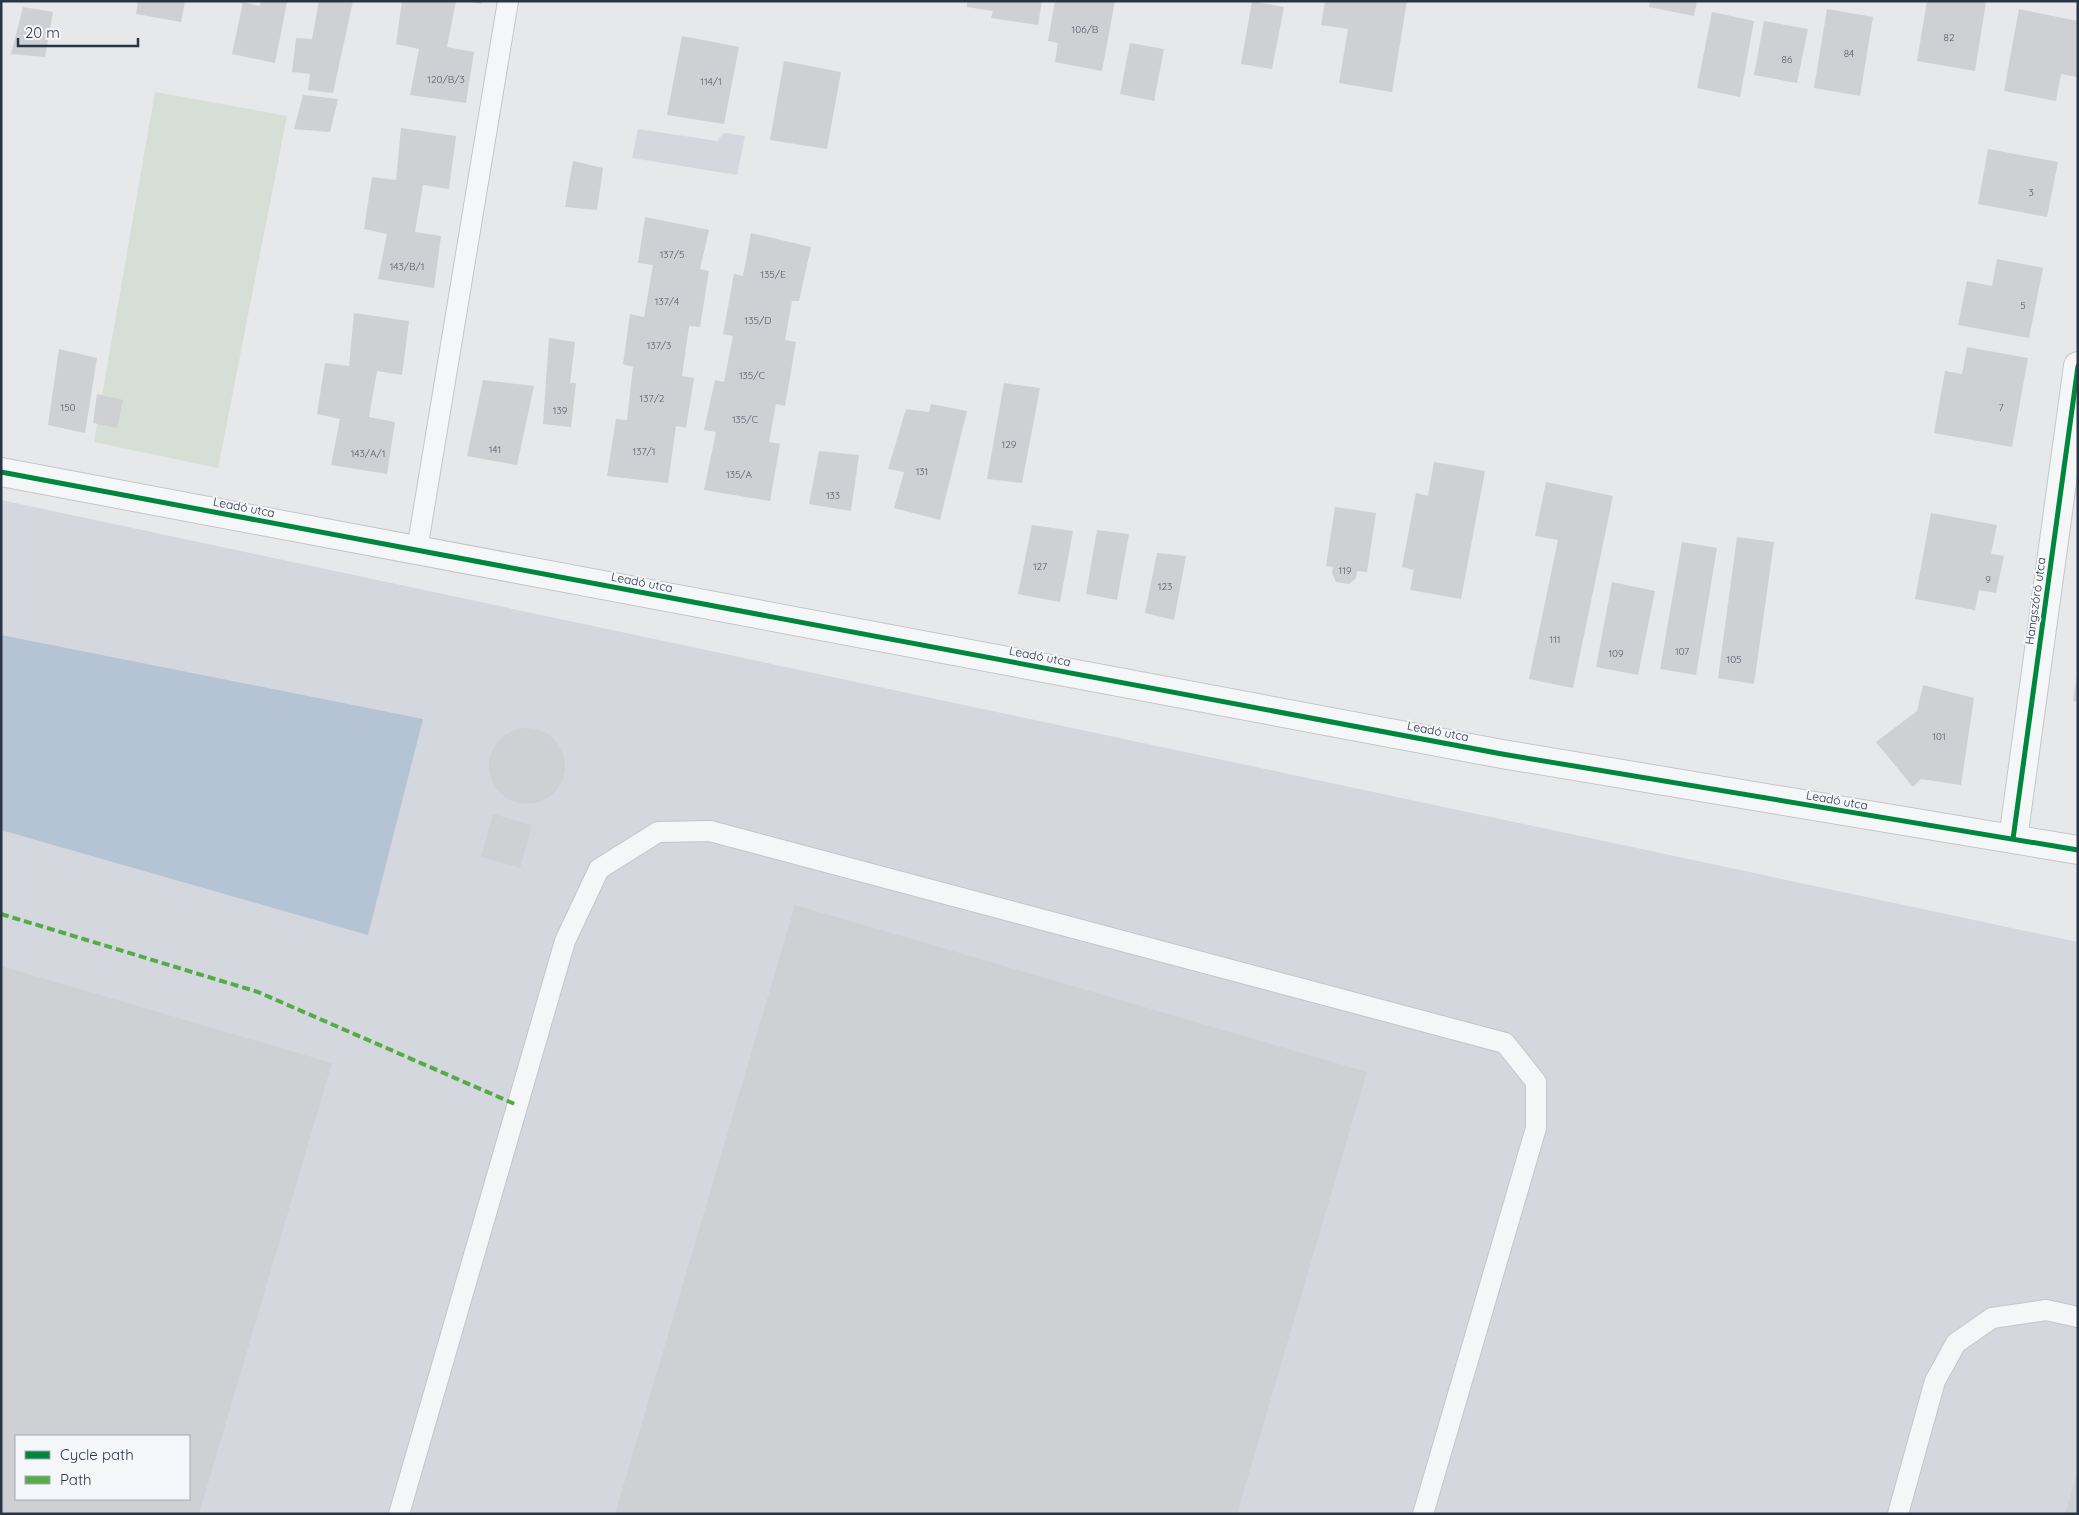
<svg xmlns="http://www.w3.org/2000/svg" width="2079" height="1515" font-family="Quicksand,sans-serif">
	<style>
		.built { fill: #d4d7dd; fill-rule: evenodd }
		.green { fill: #d6ded6 }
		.water { fill: #b4c4d5 }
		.building { fill: #ced0d3; fill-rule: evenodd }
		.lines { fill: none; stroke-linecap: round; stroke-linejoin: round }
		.service-casing { stroke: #c4c6c8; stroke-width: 22 }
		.minor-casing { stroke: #c4c6c8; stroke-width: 30 }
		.service { stroke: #f5f6f7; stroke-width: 20 }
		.minor { stroke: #f5f6f7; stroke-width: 28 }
		.quiet { stroke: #54ac47; stroke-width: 4; stroke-dasharray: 8 4; stroke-linecap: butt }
		.cycleway-casing { stroke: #f4f6f9; stroke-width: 8 }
		.cycleway { stroke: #00873e; stroke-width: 5 }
		.labels { text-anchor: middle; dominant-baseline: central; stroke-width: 4; stroke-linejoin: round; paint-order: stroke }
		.number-label { font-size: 10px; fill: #545c69 }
		.street-label { font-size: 12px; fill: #2b3445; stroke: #f4f6f9 }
	</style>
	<rect width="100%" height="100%" fill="#e6e8ea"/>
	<path class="built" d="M638,129l79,12 7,-8 21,3 -8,39 -105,-17z
		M1,500l2077,442v572h-2077zM16,1436h173v63h-173z"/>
	<path class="green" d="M155,92l132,24 -69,352 -124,-26z"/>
	<path class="water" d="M1,635l422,84 -55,216 -367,-105z"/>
	<path class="building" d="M138,1h47l-4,21 -45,-8z
		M262,1l25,1 -12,61 -43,-9 11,-52 16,4z
		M319,1h34l-20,92 -25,-3 2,-16 -18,-2 4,-34 16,1z
		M402,1h54l-9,46 27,5 -8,51 -56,-8 9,-46 -23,-5z
		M467,1h14v3z
		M967,1h75l-4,24 -47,-7 2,-7 -26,-4z
		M1055,1h60l-13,70 -47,-9 3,-19 -10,-2z
		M1252,1l32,6 -12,62 -31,-5z
		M1325,1h82l-15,91 -53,-9 9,-54 -27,-4z
		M1650,1h47l-3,15 -45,-9z
		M1927,1l59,1 -11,69 -58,-10z
		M23,7l30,5 -8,45 -34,-3z
		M1827,9l46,8 -13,79 -46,-8z
		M2019,9l59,12 -1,56 -16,-3 -5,27 -52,-10z
		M1712,12l42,9 -14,76 -43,-9z
		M1764,21l44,8 -11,54 -43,-8z
		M682,36l57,11 -15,77 -57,-9z
		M1130,43l34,6 -10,52 -34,-7z
		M784,61l57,11 -14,77 -57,-9z
		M303,95l35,4 -8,33 -36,-3z
		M401,128l55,8 -7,53 -26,-4 -8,47 26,4 -7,52 -56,-9 9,-45 -23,-5 8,-52 24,3z
		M1988,149l70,13 -11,55 -69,-13z
		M573,161l30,7 -6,42 -32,-3z
		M645,217l64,13 -9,39 9,2 -9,56 -11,-1 -7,50 12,2 -8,50 -10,-2 -8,57 -61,-7 9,-57 11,1 6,-53 -10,-3 7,-50 14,3 9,-52 -15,-2z
		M751,233l60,14 -12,54h-7l-7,39 11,2 -11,64 -9,-2 -7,38 11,2 -10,57 -66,-11 12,-58 -12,-2 11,-50 9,2 9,-46 -10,-2 11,-60 9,2z
		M1997,259l46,9 -14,70 -71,-13 9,-44 25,5z
		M354,313l55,8 -7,54 -25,-4 -8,46 26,5 -8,52 -56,-9 9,-46 -23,-5 8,-51 24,3z
		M549,338l26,4 -5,41h6l-5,44 -28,-3z
		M1967,347l61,11 -16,89 -78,-14 11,-62 17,3z
		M59,349l38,9 -12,75 -37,-8z
		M483,380l51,6 -17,79 -50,-9z
		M1004,383l36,5 -18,95 -35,-4z
		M97,394l26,6 -6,28 -24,-5z
		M931,404l36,7 -27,109 -46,-12 10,-36 -16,-3 18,-60 23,3z
		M819,451l40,4 -8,56 -42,-7z
		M1434,462l51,9 -24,128 -51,-9 4,-20 -12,-3 14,-74 12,3z
		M1546,482l67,14 -40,192 -44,-9 29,-139 -23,-4z
		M1335,507l41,6 -9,59 -10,-1 -1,7 -7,6 -13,-2 -4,-9 1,-6 -7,-1z
		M1931,513l66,12 -6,29 13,2 -8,37 -17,-3 -4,20 -60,-11z
		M1032,525l41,6 -13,71 -42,-8z
		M1097,530l32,4 -12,66 -31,-6z
		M1737,537l37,5 -20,142 -36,-6z
		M1682,542l35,6 -21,127 -36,-6z
		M1157,553l29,3 -12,64 -29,-7z
		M1612,582l43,9 -17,84 -42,-8z
		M2077,674l1,1v27l-5,-1z
		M1923,685l51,13 -13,87 -40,-6 -8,8 -37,-45 41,-31z
		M489 766a38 38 0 1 1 76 0a38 38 0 1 1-76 0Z
		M493,814l39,11 -12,43 -39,-11z
		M795,905l572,167 -130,442h-622z
		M1,966l331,97 -133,451h-198zM16,1436h173v63h-173z
		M2077,1473l1,41h-13z"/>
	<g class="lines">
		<defs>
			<path id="service" d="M417,550l91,-549
				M399,1514l166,-573 34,-72 59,-37 52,-1 795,212 31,39v46l-113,386
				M1898,1514l37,-133 21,-38 36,-25 54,-8 32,7"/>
			<path id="minor" d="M1,472l1501,282 576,96
				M2013,839l65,-473"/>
		</defs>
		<use href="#service" class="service-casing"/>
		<use href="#minor" class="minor-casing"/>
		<use href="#service" class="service"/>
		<use href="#minor" class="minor"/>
		<path class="quiet" d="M1,914l257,78 259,113"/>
		<defs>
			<path id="cycleway" d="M1,472l1501,282 576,96
				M2013,839l65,-473"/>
		</defs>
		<use href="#cycleway" class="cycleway-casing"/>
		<use href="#cycleway" class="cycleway"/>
	</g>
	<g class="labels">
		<g class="number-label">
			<text x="1085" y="29">106/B</text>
			<text x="1949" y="37">82</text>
			<text x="1849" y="53">84</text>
			<text x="1787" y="59">86</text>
			<text x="446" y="79">120/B/3</text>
			<text x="711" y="81">114/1</text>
			<text x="2031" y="192">3</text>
			<text x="672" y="254">137/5</text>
			<text x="407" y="266">143/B/1</text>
			<text x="773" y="274">135/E</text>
			<text x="667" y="301">137/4</text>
			<text x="2023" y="305">5</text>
			<text x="758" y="320">135/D</text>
			<text x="659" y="345">137/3</text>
			<text x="752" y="375">135/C</text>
			<text x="652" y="398">137/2</text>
			<text x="68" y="407">150</text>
			<text x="2001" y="407">7</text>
			<text x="560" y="410">139</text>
			<text x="745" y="419">135/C</text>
			<text x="1009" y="444">129</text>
			<text x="495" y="449">141</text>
			<text x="644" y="451">137/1</text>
			<text x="368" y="453">143/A/1</text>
			<text x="922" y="471">131</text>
			<text x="739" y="474">135/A</text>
			<text x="833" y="495">133</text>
			<text x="1040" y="566">127</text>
			<text x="1345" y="570">119</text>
			<text x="1988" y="579">9</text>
			<text x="1165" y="586">123</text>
			<text x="1555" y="639">111</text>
			<text x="1682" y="651">107</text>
			<text x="1616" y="653">109</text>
			<text x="1734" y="659">105</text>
			<text x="1939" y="736">101</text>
		</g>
		<g class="street-label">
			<text transform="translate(244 507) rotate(11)">Leadó utca</text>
			<text transform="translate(642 582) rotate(11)">Leadó utca</text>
			<text transform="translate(2035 601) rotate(-82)">Hangszóró utca</text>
			<text transform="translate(1040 656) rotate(11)">Leadó utca</text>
			<text transform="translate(1438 731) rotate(11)">Leadó utca</text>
			<text transform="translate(1837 800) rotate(10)">Leadó utca</text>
		</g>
	</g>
	<rect width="2079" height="1515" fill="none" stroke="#2b3445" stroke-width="5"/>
	<rect x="15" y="1435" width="175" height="65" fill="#f4f6f9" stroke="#a4a8b1"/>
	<rect x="25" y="1451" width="25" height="8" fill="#00873e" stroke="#a4a8b1"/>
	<text x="60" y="1460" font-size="15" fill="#2b3445">Cycle path</text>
	<rect x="25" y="1476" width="25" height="8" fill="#54ac47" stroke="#a4a8b1"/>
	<text x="60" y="1485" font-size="15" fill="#2b3445">Path</text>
	<path d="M18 38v8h120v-8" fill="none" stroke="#2b3445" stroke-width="2.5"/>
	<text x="25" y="38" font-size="15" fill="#2b3445" stroke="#f4f6f9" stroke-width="4" paint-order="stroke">20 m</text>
</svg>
